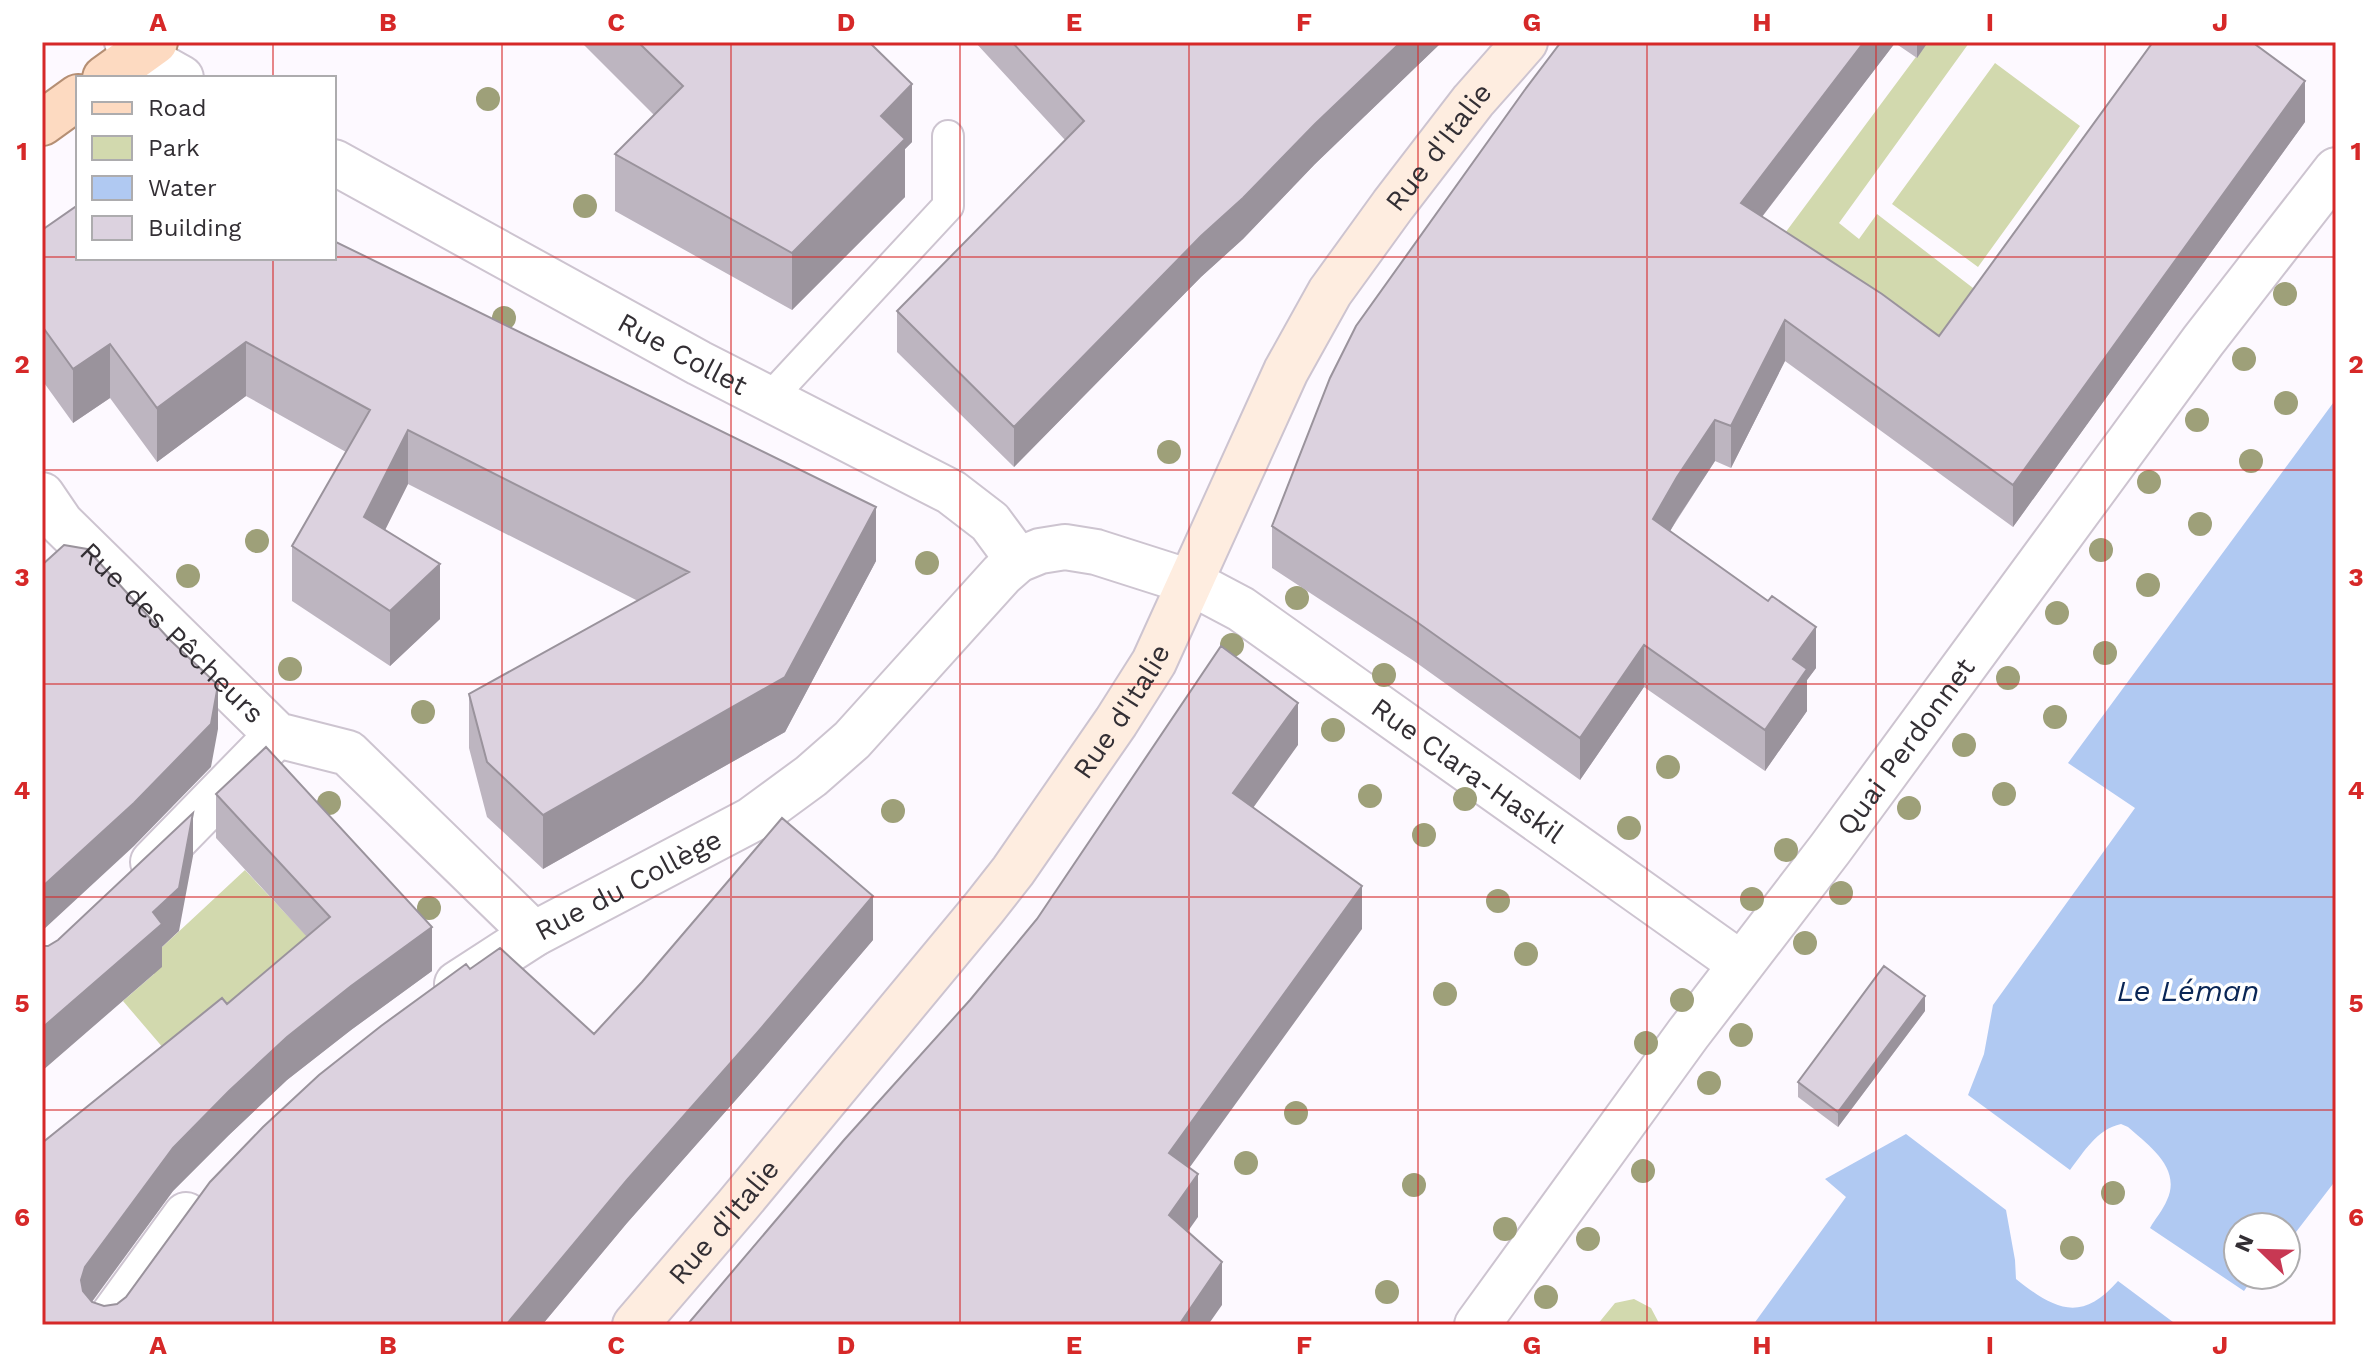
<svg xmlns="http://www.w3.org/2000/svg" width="2378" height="1367" font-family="'Work Sans',sans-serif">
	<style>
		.green { fill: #d2d9ae }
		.water { fill: #b0c9f2 }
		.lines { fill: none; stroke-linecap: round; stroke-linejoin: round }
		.lane-casing { stroke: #cdc4d0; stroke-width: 34 }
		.street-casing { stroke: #cdc4d0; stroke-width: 48 }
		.secondary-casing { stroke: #cdc4d0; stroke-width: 48 }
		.primary-casing { stroke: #b58f74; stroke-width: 48 }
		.lane { stroke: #fff; stroke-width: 30 }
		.street { stroke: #fff; stroke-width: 44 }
		.secondary { stroke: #feede0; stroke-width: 44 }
		.primary { stroke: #fddac1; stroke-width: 44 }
		.tree { fill: #9ea079 }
		.wall { fill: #bdb5c0 }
		.shaded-wall { fill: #9a939c }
		.building { fill: #dcd2df; stroke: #9a939c; stroke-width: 2 }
		.grid { fill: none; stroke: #d62828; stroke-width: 2; stroke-opacity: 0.55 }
		.labels { text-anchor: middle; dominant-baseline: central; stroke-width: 7; stroke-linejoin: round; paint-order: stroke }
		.street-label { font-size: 28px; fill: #332f34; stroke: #fff }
		.water-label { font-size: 30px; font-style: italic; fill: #0a2656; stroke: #fff }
		.neatline { fill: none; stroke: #d62828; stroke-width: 3 }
		.grid-label { font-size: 26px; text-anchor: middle; font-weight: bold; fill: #d62828 }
	</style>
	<rect width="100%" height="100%" fill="#fdf9ff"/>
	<path class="green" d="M1927,42l42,1 -130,180 20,16 18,-25 109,84 -38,53 -183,-91z
		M1995,63l85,63 -102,141 -86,-63z
		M245,870l85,91 -154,102 -53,-62 31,-27 -9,-11z
		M1634,1299l17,9 9,17h-63l18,-22z"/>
	<path class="water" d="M2336,399v781l-50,65v-18h-48v48h25l-4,5 -6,-2 -9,13 -94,-63c5,-9 13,-18 17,-28 15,-32 -19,-55 -39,-73l-7,-3c-24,5 -37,28 -51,46l-102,-75 16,-41 9,-49 142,-197 -67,-45z
		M1906,1134l100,76 9,50 1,19c39,31 65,44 102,2l59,44h-424l93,-128 -21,-18z"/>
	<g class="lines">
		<defs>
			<path id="lane" d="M769,399l179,-193v-70"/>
			<g id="street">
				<path d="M127,42l11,12 43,24"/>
				<path id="s1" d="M334,162l365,201 252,129 39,30 28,38"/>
				<path id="s2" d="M42,495l19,28 216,212 71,18 186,181"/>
				<path d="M153,862l124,-127"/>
				<path id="s3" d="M457,984l77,-50 217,-114 60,-44 41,-36 150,-166 16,-14 22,-9 25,-4 31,5 94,30 51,27 500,355"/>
				<path d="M106,1325l80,-110"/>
				<path id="s4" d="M1477,1325l211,-291 142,-185 373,-508 133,-171"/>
			</g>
			<g id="secondary">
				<path id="s5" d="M635,1325l102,-119 247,-298 29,-37 103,-149 38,-60 132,-291 44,-79 63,-87 80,-104 52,-59"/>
			</g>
			<path id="primary" d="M105,78l50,-36
				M42,123l36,-26"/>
		</defs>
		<use href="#lane" class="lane-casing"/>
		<use href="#street" class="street-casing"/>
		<use href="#secondary" class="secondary-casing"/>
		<use href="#primary" class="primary-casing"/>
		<use href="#lane" class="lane"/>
		<use href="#street" class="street"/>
		<use href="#secondary" class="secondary"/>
		<use href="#primary" class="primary"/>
	</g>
	<g class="tree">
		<circle cx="488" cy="99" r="12"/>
		<circle cx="585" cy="206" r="12"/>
		<circle cx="2285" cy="294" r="12"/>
		<circle cx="504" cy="318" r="12"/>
		<circle cx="2244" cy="359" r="12"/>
		<circle cx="2286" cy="403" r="12"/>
		<circle cx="2197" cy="420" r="12"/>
		<circle cx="1169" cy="452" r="12"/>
		<circle cx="2251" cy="461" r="12"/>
		<circle cx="2149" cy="482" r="12"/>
		<circle cx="2200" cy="524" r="12"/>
		<circle cx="257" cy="541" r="12"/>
		<circle cx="2101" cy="550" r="12"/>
		<circle cx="927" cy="563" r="12"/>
		<circle cx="188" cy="576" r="12"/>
		<circle cx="2148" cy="585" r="12"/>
		<circle cx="1297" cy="598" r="12"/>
		<circle cx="2057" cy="613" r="12"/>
		<circle cx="1232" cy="645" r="12"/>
		<circle cx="2105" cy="653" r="12"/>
		<circle cx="290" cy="669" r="12"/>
		<circle cx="1384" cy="675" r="12"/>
		<circle cx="2008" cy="678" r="12"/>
		<circle cx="423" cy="712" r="12"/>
		<circle cx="2055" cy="717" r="12"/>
		<circle cx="1333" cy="730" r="12"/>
		<circle cx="1964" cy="745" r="12"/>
		<circle cx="1668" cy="767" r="12"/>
		<circle cx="2004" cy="794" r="12"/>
		<circle cx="1370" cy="796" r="12"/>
		<circle cx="1465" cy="799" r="12"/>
		<circle cx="329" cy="803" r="12"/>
		<circle cx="1909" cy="808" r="12"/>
		<circle cx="893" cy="811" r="12"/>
		<circle cx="1629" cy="828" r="12"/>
		<circle cx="1424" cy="835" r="12"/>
		<circle cx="1786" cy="850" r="12"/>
		<circle cx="1841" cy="893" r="12"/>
		<circle cx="1752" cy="899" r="12"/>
		<circle cx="1498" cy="901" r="12"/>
		<circle cx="429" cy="908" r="12"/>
		<circle cx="1805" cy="943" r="12"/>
		<circle cx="1526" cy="954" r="12"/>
		<circle cx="1445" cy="994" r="12"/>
		<circle cx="1682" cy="1000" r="12"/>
		<circle cx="1741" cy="1035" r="12"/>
		<circle cx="1646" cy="1043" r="12"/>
		<circle cx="1709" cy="1083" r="12"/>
		<circle cx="1296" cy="1113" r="12"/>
		<circle cx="1246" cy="1163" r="12"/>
		<circle cx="1643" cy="1171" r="12"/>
		<circle cx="1414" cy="1185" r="12"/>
		<circle cx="2113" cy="1193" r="12"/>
		<circle cx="1505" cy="1229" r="12"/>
		<circle cx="1588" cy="1239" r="12"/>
		<circle cx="2072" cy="1248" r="12"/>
		<circle cx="1387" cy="1292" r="12"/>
		<circle cx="1546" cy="1297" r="12"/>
	</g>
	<path class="wall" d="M581,42h288l43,100 -7,7v48l-113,113 -177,-99v-57l39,-39z
		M975,42h467l-127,122 -72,75 -42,38 -187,190 -117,-115v-41l168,-171z
		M1561,42h367l-11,16 -22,-15 -133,174 177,119 366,-214 -292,405 -228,-166 -54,107 -16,-7 -45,70 146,137 -9,12v31l-42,60 -121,-84 -64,93 -166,-119 -142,-93v-42z
		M42,230l834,331 -91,171 -242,137 -56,-52 -18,-69v-54l169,-93 -230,-117 -23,46 55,89 -50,47 -98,-65v-55l54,-94 -100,-56 -89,66 -47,-64 -37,25 -31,-43z
		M216,794l216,177 -81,59 -64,50 -58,55 -56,56 -81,111 12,4 13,-2 9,-7 344,-328 124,65 279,-94 -116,136 -130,147 -85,102h-500l185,-321 80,-67 -91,-99z
		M1925,1011l-87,116 -40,-30v-15z"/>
	<path class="shaded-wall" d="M1401,42h41l-127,122 -72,75 -42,38 -187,190v-40l187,-191 114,-112z
		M1864,42l31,1 -154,201v-41z
		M1917,42h11l-11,16z
		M2305,81v41l-292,405v-42z
		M912,84v58l-7,7v48l-113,113v-57l89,-137z
		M1785,320v41l-54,107v-42z
		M246,342v54l-89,66v-54z
		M110,344v54l-37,25v-54z
		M1715,420v41l-38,58 -24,42v-42l24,-42z
		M408,430v54l-44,88v-55z
		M876,507v54l-91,171 -242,137v-54z
		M440,564v55l-50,47v-55z
		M1816,627v41l-9,12v31l-42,60v-41l28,-71z
		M1644,645v42l-64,93v-42z
		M218,685v44l-7,38 -77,79 -92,85v-44z
		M1298,703v42l-65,91v-43z
		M193,813v43l-14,75 -17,16v20l-120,104v-43z
		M1362,886v43l-193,267v-43z
		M873,896v44l-116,136 -130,147 -85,102h-36l121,-145z
		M432,927v44l-81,59 -64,50 -58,55 -56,56 -88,120 -4,-31 4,-13 88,-119 56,-57 58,-54 64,-51z
		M1925,996v15l-87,116v-15z
		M1198,1174v43l-29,41v-43z
		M1222,1262v43l-14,20h-29z"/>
	<path class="building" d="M638,42h231l43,42 -31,32 24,23 -113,114 -177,-99 68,-68z
		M1012,42h389l-86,82 -72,74 -42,38 -187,191 -117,-116 187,-190z
		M1561,42h303l-123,161 141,91 57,42 214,-294h99l53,39 -292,404 -228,-165 -54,106 -16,-6 -38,57 -24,42 115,82 4,-5 44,31 -23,32 14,10 -42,61 -121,-85 -64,93 -166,-118 -142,-94 58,-148 26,-52 168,-235z
		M78,205v53h256v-17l542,266 -91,170 -242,138 -56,-53 -18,-68 220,-122 -281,-142 -44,87 76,47 -50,47 -98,-65 78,-136 -124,-68 -89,66 -47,-64 -37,25 -31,-43v-96z
		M64,545l23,4 83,91 48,45 -7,39 -77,79 -92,84v-322z
		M1221,646l77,57 -65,90 129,93 -193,267 29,21 -29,41 53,47 -43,63h-492l157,-185 126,-140 67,-81z
		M266,747l166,180 -81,59 -64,51 -58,54 -56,57 -88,119 -4,13 2,11 9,11 12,4 13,-2 9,-7 84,-115 53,-55 56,-52 62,-49 85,-62 4,5 30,-21 94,86 48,-52 140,-164 91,78 -116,137 -130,147 -121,145h-464v-182l180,-145 5,6 103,-87 -114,-123z
		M193,813l-14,75 -26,24 9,12 -120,104v-82h6l10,-6z
		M1884,966l41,30 -87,116 -40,-30z"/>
	<path class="grid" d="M273,42v36M502,42v1283M731,42v1283M960,42v1283M1189,42v1283M1418,42v1283M1647,42v1283M1876,42v1283M2105,42v1283M42,257h36M334,257h2002M273,258v1067M42,470h2294M42,684h2294M42,897h2294M42,1110h2294"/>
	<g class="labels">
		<g class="street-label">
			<text stroke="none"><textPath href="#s5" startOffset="1434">Rue d'Italie</textPath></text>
			<text stroke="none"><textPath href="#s1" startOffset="398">Rue Collet</textPath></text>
			<text stroke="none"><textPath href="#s2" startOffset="190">Rue des Pêcheurs</textPath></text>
			<text stroke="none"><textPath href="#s5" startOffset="784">Rue d'Italie</textPath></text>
			<text stroke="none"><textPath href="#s4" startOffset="720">Quai Perdonnet</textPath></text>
			<text stroke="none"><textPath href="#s3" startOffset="1226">Rue Clara-Haskil</textPath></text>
			<text stroke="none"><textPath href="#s3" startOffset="198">Rue du Collège</textPath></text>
			<text stroke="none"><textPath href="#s5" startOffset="136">Rue d'Italie</textPath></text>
		</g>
		<g class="water-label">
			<text x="2188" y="990">Le Léman</text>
		</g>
	</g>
	<rect width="2378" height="1367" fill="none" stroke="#ffffff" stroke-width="88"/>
	<rect x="76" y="76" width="260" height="184" fill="#ffffff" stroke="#adacae" stroke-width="2"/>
	<rect x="92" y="102" width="40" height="12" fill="#fddac1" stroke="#adacae" stroke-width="2"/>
	<text x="148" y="116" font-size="24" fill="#332f34">Road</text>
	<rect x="92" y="136" width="40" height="24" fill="#d2d9ae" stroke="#adacae" stroke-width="2"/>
	<text x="148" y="156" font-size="24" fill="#332f34">Park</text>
	<rect x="92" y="176" width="40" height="24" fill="#b0c9f2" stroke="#adacae" stroke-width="2"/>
	<text x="148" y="196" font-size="24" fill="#332f34">Water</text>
	<rect x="92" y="216" width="40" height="24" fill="#dcd2df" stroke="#adacae" stroke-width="2"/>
	<text x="148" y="236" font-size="24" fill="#332f34">Building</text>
	<g transform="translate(2262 1251) rotate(293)"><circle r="38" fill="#ffffff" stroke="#adacae" stroke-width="2"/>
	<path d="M0-6L14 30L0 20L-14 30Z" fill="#c83853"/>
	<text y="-12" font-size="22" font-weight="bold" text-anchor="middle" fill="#332f34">N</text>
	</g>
	<rect x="44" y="44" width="2290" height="1279" class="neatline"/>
	<g class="grid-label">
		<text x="158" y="31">A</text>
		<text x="388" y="31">B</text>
		<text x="616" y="31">C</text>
		<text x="846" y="31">D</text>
		<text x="1074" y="31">E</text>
		<text x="1304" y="31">F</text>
		<text x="1532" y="31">G</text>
		<text x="1762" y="31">H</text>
		<text x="1990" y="31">I</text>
		<text x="2220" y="31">J</text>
		<text x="22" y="160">1</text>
		<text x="2356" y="160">1</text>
		<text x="22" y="373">2</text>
		<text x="2356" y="373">2</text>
		<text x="22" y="586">3</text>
		<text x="2356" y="586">3</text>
		<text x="22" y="799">4</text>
		<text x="2356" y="799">4</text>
		<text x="22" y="1012">5</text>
		<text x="2356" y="1012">5</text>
		<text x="22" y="1226">6</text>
		<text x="2356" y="1226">6</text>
		<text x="158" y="1354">A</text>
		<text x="388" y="1354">B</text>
		<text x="616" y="1354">C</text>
		<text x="846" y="1354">D</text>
		<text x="1074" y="1354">E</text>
		<text x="1304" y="1354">F</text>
		<text x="1532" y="1354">G</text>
		<text x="1762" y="1354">H</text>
		<text x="1990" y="1354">I</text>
		<text x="2220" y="1354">J</text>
	</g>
</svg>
